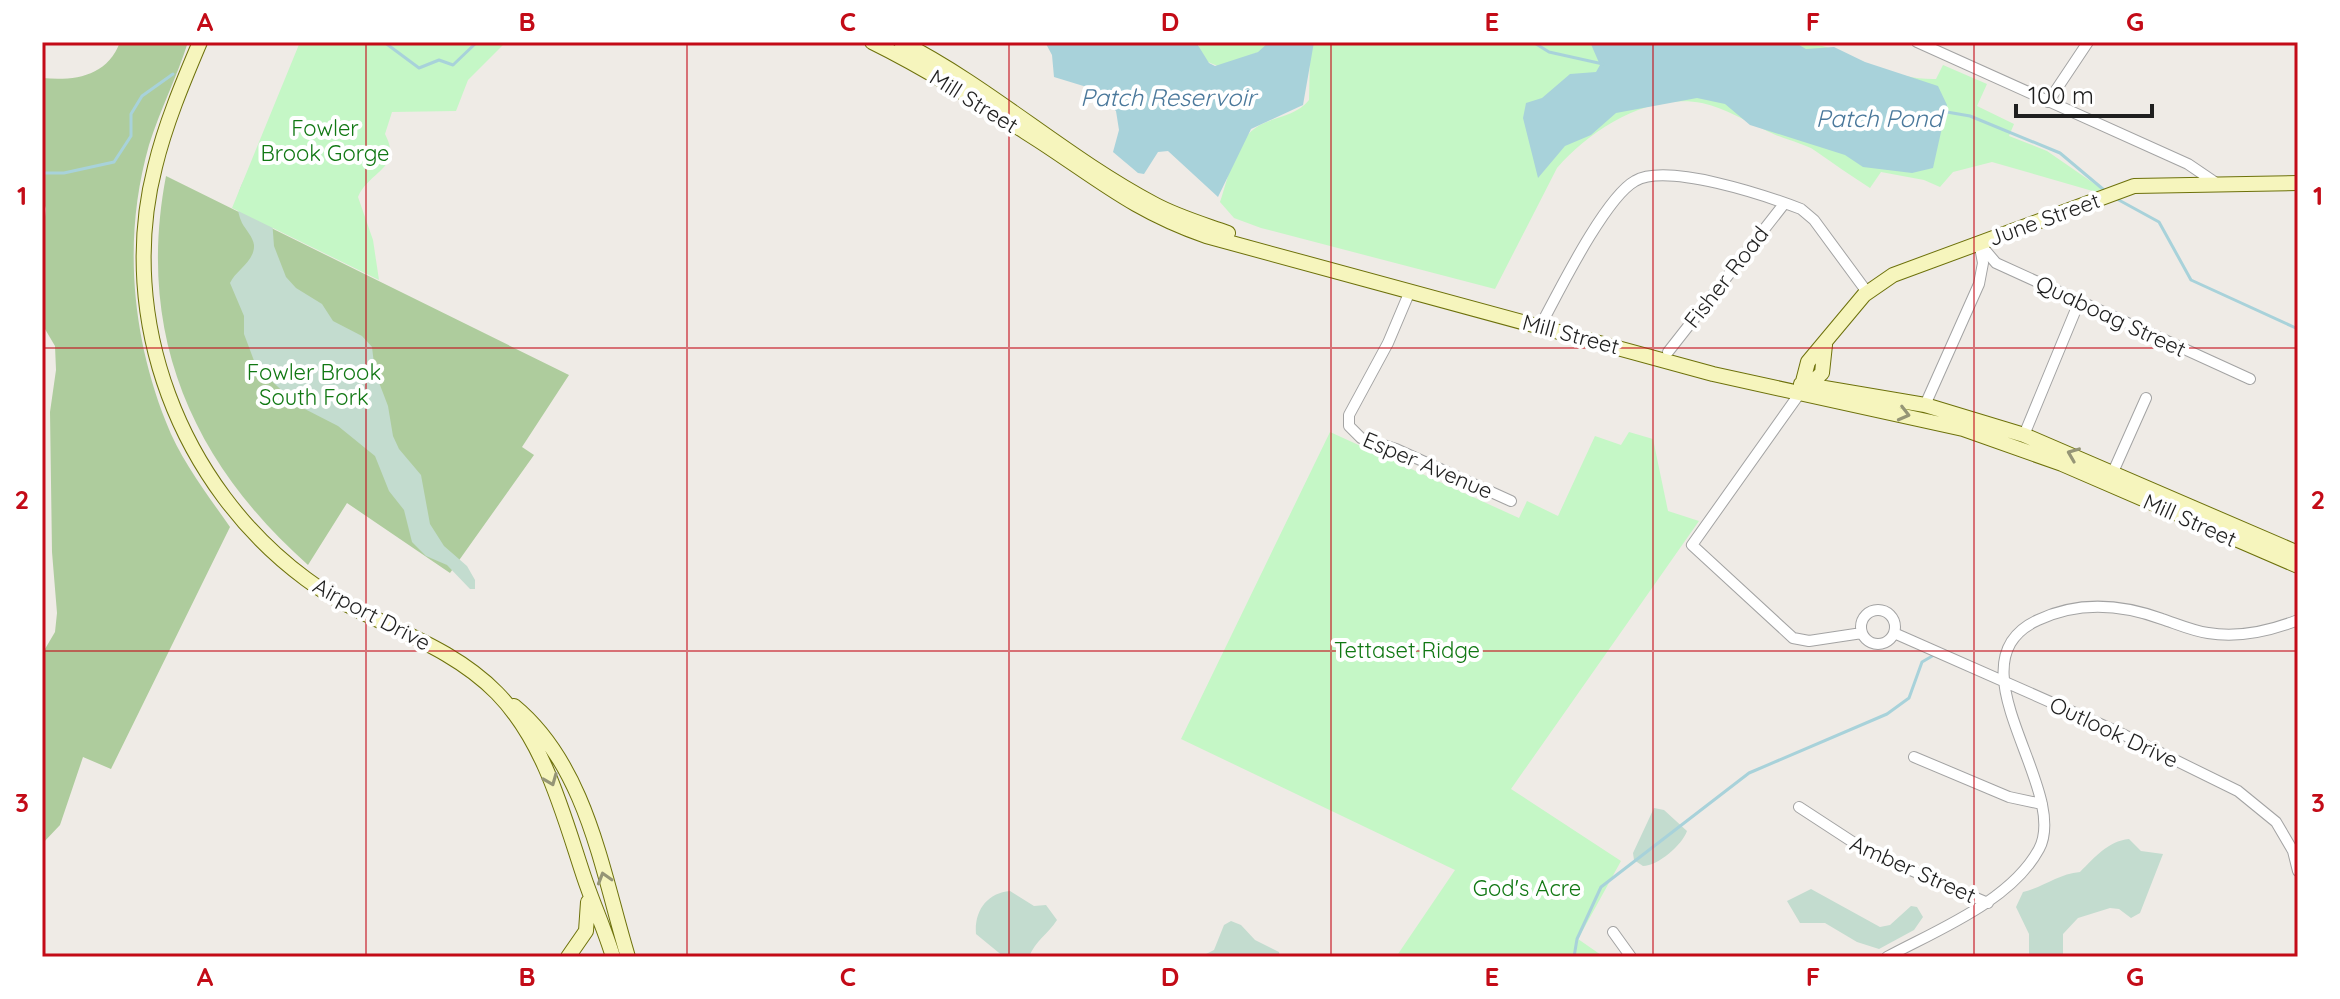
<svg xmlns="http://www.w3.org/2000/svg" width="2340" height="999" font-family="Quicksand,sans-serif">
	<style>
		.forest { fill: #aecc9d }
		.wetland { fill: #c3dccf }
		.park { fill: #c5f7c6 }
		.water { fill: #a8d2da }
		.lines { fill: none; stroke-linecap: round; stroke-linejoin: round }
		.stream { stroke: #a8d2da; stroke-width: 3 }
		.street-casing { stroke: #a3a3a3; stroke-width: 12 }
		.secondary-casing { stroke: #6d710b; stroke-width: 16 }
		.street { stroke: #fff; stroke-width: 10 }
		.secondary { stroke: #f6f5bd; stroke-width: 14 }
		.oneway { stroke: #959576 }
		.grid { fill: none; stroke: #c30b17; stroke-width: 2; stroke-opacity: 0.55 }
		.labels { text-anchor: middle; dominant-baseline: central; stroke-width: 8; stroke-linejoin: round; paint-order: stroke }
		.street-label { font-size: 22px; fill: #1f1f1f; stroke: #fff }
		.park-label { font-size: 22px; fill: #117813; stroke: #fff }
		.water-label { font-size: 24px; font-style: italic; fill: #4a789b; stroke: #fff }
		.neatline { fill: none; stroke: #c30b17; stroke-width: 3 }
		.grid-label { font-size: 26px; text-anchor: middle; font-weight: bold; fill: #c30b17 }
	</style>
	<rect width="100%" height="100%" fill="#efebe6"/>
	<path class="forest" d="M120,42h68c-11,35 -28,68 -39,103 -26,91 -18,189 17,277 14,37 41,72 64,105l-119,242 -28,-12 -23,68 -18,19v-190l13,-22 2,-19 -5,-61 -2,-140 6,-42 -1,-24 -13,-22v-84l4,-31 -4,-13v-118c32,3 65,-1 78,-36z
		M166,176l403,199 -47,72 12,8 -84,118 -103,-70 -39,62c-117,-104 -172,-232 -142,-389z"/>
	<path class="wetland" d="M252,169l20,50 2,27 12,31 10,11 26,16 11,17 29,15 10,11 3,25 13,34 5,30 6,13 22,26 9,49 14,22 23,20 8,14v9h-5l-23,-24 -21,-9 -14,-14 -8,-32 -15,-19 -14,-35 -37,-30 -41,-21 -41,-39 -12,-32v-18l-14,-33c6,-13 25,-22 24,-38 -1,-8 -8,-15 -12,-22 -9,-20 -4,-38 10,-54z
		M1654,808l10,2 23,21c-5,14 -29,35 -44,35l-9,-6 -1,-7z
		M2129,839l12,12 22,3 -23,59 -9,5 -12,-9 -9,-1 -32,10 -15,16v23h-34v-23l-13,-27 7,-15c21,-5 35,-18 57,-20 14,-14 28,-31 49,-33z
		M1811,889l69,38 10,-2 21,-19 6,1 6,10 -9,13 -35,19 -22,-7 -32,-19h-25l-13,-22z
		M1010,891l24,15 12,-1 11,15c-9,14 -22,21 -28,37h-25l-28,-23c-2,-23 11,-41 34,-43z
		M1231,921l10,4 14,15 24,12 1,5h-80l14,-7 10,-25z"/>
	<path class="park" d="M300,42h206l-38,38 -12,31 -64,1 -7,22c18,35 -15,36 -27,63l15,43 6,40 -147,-72z
		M1200,42h73l-12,9 -41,16 -12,-5 -10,-14z
		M1314,42h480c11,3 22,2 32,5 37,13 70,33 110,32l7,-14 44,19 -10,22 37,18 -5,12 38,15 55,38 -6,3 -104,-30 -39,10 -13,15 -16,-7 -43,-8 -11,16c-19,-12 -37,-25 -56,-38 -7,-5 -33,-12 -45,-18 -21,-10 -44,-24 -67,-29 -54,-10 -111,26 -145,65l-62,121 -234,-61 -27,-10 -14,-16c9,-25 14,-63 40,-77 17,-9 36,-9 49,-25l1,-45z
		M1330,432l189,86 8,-17 31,15 37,-80 26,9 8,-13 24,7 15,72 31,10 -188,268 110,72 -43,78 26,18h-208l59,-87 -274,-131z"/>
	<path class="water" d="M1045,42h151l13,21 6,3 43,-14 11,-10h45l-11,63 -52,24 -33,68 -50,-46 -10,1 -14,22 -6,-1 -25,-21 6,-22 -3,-19 -26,-23 -36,-11 -2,-22z
		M1590,42h204l12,7 28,-2 31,15 73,24 9,19 -14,63 -21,5 -49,-6 -18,-12 -95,-30 -25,-21 -28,-6 -81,15 -25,22 -26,11 -27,32 -15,-60 3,-15 16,-5 28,-24 26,-2 4,-7z"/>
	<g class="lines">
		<path class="stream" d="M384,42l35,26 20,-8 14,5 24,-23
			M1533,42l16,10 54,12
			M1941,111l29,5 90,37 44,37
			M42,173h22l50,-11 17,-26v-22l11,-18 31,-22
			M2117,199l42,23 32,58 107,49
			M1574,957l3,-18 24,-52 148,-114 138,-59 22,-16 13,-36 12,-7"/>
		<defs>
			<path id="street" d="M1917,42l271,122 28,19
				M2048,102l40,-60
				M1979,243l17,20 254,116
				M1410,291l-22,52 -39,72v11l12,12 35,11 115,52
				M1544,319c17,-32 62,-122 91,-138 32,-19 132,15 166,28l13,11 53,72
				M1668,352l116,-148
				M1800,393l-108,152 101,93 16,3 53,-8
				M1925,405l54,-121 4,-21 -3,-16
				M2024,435l55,-133
				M2113,472l33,-74
				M1861 627a17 17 0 1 1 34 0a17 17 0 1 1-34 0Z
				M1894,633l222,98 122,60 38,31 17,29 5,20
				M1914,757l95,40 33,7
				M1799,807l69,45 120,51
				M1613,932l18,25
				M1887,957c50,-27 124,-56 152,-108 32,-60 -93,-187 -1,-229 40,-19 83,-16 124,-1 15,5 31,12 46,14 30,5 62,-2 90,-13"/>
			<path id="secondary" d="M200,42c-17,40 -35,83 -45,125 -39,152 25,319 151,412 60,45 137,59 191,114 48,49 66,121 87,184 9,27 21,53 29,80
				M872,42c59,29 114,65 169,100 61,40 94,69 165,94l507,138 250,55 99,35 236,102
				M901,42c89,45 164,115 253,162 24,13 49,20 74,29
				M1801,384l124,21 99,30 274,118
				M1806,388l16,-15 3,-28
				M1800,393l8,-31 56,-67 29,-20 241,-89 164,-3
				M514,706c73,60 88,166 114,251
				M568,957l18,-26 2,-29"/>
		</defs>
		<use href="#street" class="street-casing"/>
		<use href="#secondary" class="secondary-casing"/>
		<use href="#street" class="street"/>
		<use href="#secondary" class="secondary"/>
	</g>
	<defs><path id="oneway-chevron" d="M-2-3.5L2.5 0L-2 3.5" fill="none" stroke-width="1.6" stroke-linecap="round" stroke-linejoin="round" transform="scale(2)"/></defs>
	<g class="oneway">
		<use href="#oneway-chevron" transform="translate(1904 414) rotate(14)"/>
		<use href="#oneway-chevron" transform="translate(2073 454) rotate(-158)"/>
		<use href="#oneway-chevron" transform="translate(551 780) rotate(68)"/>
		<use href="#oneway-chevron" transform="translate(604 878) rotate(-107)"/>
	</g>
	<path class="grid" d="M366,42v915M687,42v915M1009,42v915M1331,42v915M1653,42v915M1974,42v915M42,348h2256M42,651h2256"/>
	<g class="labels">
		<g class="street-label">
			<text transform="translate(974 101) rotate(32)">Mill Street</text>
			<text transform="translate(2044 219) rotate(-20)">June Street</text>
			<text transform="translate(1726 277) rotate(-52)">Fisher Road</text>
			<text transform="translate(2111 316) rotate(25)">Quaboag Street</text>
			<text transform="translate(1571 334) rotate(15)">Mill Street</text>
			<text transform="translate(1428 465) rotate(23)">Esper Avenue</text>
			<text transform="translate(2190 520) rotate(24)">Mill Street</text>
			<text transform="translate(372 614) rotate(28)">Airport Drive</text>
			<text transform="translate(2114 732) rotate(25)">Outlook Drive</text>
			<text transform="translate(1913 869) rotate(24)">Amber Street</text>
		</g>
		<g class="park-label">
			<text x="325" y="128">Fowler<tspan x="325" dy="25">Brook Gorge</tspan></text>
			<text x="314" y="372">Fowler Brook<tspan x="314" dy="25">South Fork</tspan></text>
			<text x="1407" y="650">Tettaset Ridge</text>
			<text x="1527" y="888">God's Acre</text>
		</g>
		<g class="water-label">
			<text x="1168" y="97">Patch Reservoir</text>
			<text x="1879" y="118">Patch Pond</text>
		</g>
	</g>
	<rect width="2340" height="999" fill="none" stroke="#ffffff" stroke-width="88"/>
	<path d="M2016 104v12h136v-12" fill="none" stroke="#1f1f1f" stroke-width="4"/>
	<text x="2028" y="104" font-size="24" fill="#1f1f1f" stroke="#ffffff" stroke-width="6" paint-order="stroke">100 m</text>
	<rect x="44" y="44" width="2252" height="911" class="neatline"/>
	<g class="grid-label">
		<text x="205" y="31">A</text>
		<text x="527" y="31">B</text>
		<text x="848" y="31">C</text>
		<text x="1170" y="31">D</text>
		<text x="1492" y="31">E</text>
		<text x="1813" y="31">F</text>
		<text x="2135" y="31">G</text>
		<text x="22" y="205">1</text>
		<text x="2318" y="205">1</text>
		<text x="22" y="509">2</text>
		<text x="2318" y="509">2</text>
		<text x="22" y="812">3</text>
		<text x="2318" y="812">3</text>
		<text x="205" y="986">A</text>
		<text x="527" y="986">B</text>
		<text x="848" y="986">C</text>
		<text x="1170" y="986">D</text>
		<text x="1492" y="986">E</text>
		<text x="1813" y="986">F</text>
		<text x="2135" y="986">G</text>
	</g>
</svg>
